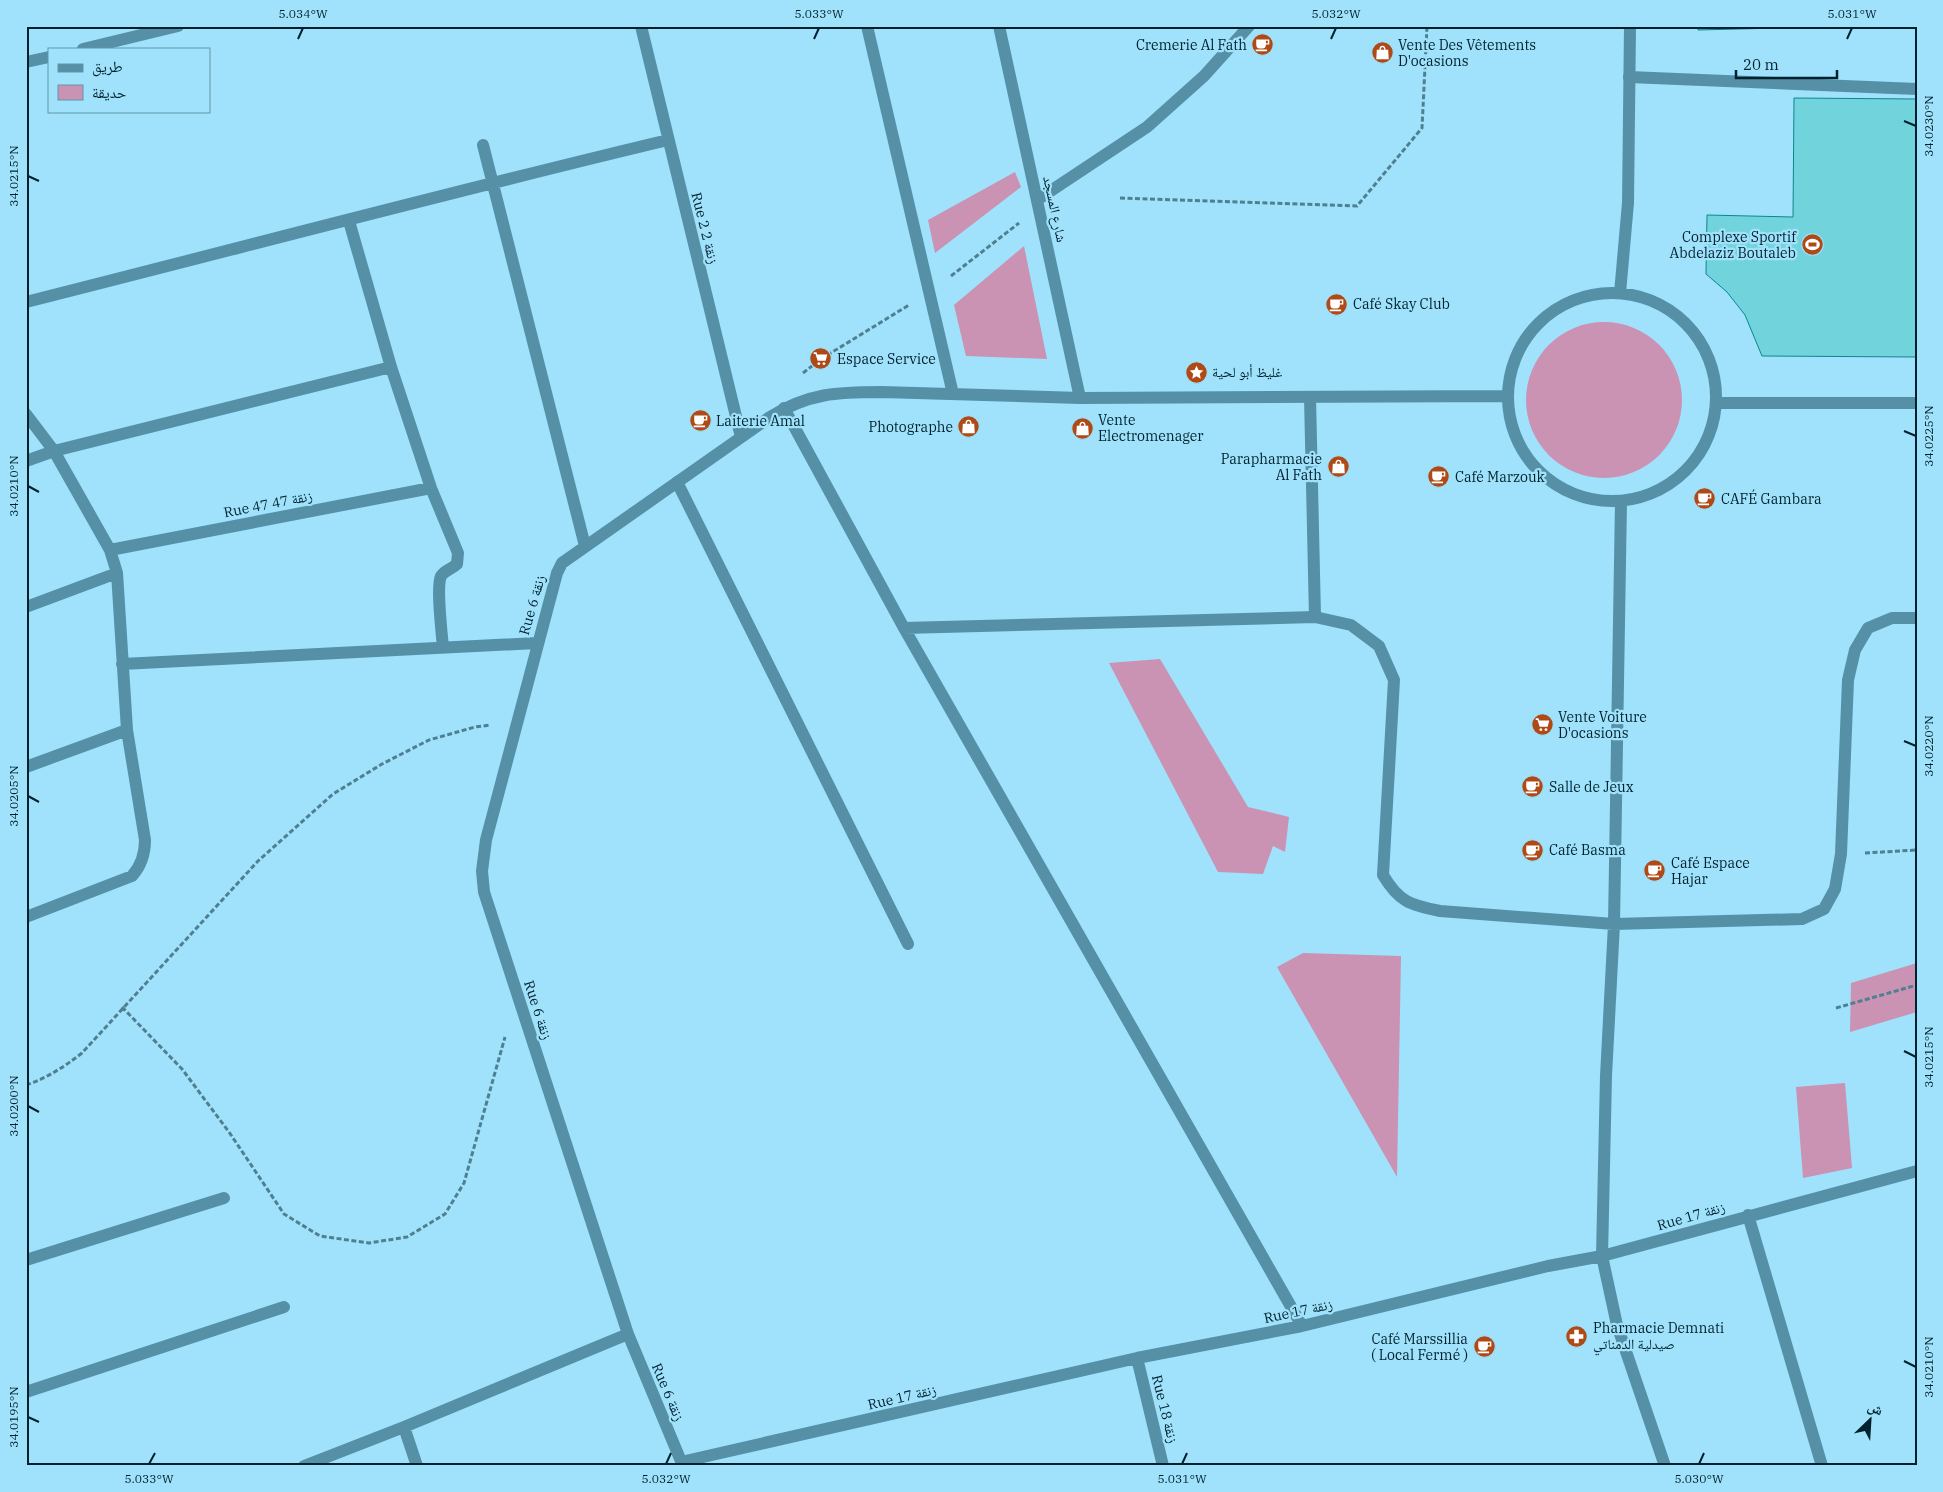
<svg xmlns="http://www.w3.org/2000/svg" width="1943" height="1492" font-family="'IBM Plex Serif','Noto Naskh Arabic',serif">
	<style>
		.green { fill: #ca92b3 }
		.building { fill: #71d4dd; stroke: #0e858e }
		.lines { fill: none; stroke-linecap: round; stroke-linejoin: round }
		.path { stroke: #4e8092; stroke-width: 3; stroke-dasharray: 5 2.5; stroke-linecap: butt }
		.lane { stroke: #5590a6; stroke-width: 12 }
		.street { stroke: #5590a6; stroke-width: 12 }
		.ticks { fill: none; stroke: #00222e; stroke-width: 2 }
		.labels { text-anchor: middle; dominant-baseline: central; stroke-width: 4.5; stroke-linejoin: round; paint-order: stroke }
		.poi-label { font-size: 14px; fill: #00222e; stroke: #a0e2fb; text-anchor: start }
		.street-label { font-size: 14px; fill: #00222e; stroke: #a0e2fb }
		.neatline { fill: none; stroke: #00222e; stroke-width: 2 }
		.ticks-label { font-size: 12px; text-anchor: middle; fill: #00222e }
	</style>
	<rect width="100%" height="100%" fill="#a0e2fb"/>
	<path class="green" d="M1015,172l6,15 -86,66 -7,-33z
		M1024,246l23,113 -81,-3 -12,-51z
		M1526 400a78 78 0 1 1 156 0a78 78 0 1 1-156 0Z
		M1160,659l88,148 41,10 -4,35 -12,-6 -10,28 -45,-2 -109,-209z
		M1303,953l98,3 -4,221 -120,-210z
		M1917,963v49l-67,20 1,-49z
		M1845,1083l7,85 -49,10 -7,-91z"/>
	<path class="building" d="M1698,26h161l-161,4z
		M1794,98l123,1v258l-155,-1 -17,-41 -18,-23 -21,-18 1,-59 86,2z"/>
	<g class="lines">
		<path class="path" d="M1120,198l237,8 65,-78 5,-102
			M951,276l68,-53
			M803,373l18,-14 88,-54
			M1865,853l52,-3
			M122,1007l60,62 47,63 55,82 36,22 49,7 38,-6 38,-23 19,-31 41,-146
			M1836,1008l81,-23
			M26,1085c21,-7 38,-18 56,-32l176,-192 75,-67 49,-30 47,-24 46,-13 16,-2"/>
		<path class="lane" d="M1629,77l288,12
			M1310,397l5,220
			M677,482l231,462"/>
		<path class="street" d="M641,26l100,411
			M867,26l86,368
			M999,26l81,372
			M83,49l95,-23
			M26,62l23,-5
			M483,145l102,401
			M1037,200l110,-73 57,-51 45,-50
			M349,221l42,146 40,121 27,65 -1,11c-5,5 -12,6 -16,12 -5,11 1,58 2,72
			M1508 397a104 104 0 1 1 208 0a104 104 0 1 1-208 0Z
			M1620,293l8,-90 2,-177
			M26,302c214,-54 428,-111 642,-162
			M1717,403h200
			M784,408l120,220 398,698
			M26,414l28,37 56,99 7,23 10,157 18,110c0,13 -4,26 -13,36l-106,41
			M26,461l28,-10 337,-84
			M1621,501l-7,423 -8,152 -4,180 15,69 48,141
			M110,550l321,-62
			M26,607l91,-34
			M904,628l411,-11 36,8 28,21 15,34 -11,195c16,27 27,30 57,36l174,13 188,-5 22,-10 11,-20 6,-35 7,-174 7,-30 13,-22 24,-10h25
			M122,664l415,-21
			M26,767l101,-37
			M1748,1215l74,251
			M26,1260l198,-62
			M1137,1358l26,108
			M26,1392l258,-85
			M404,1427l13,39
			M681,1462l456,-104 165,-32 246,-60 54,-10 315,-85
			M304,1466l100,-39 224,-93
			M683,1466l-55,-132 -144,-442 -2,-21 4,-31 71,-267 5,-10 208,-146c39,-24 67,-25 112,-25l198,6 428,-2"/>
	</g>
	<path class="ticks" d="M298,39l5,-11M814,39l5,-11M1331,39l5,-11M1847,39l5,-11M1904,121l12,5M28,176l11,5M1904,431l12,5M28,486l11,6M1904,741l12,5M28,796l11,6M1904,1051l12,6M28,1106l11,6M1904,1361l12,6M28,1417l11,5M149,1464l6,-11M666,1464l5,-11M1182,1464l5,-11M1699,1464l5,-11"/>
	<defs>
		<symbol id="cafe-disc" viewBox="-11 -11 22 22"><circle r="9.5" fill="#ae4a17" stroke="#a0e2fb"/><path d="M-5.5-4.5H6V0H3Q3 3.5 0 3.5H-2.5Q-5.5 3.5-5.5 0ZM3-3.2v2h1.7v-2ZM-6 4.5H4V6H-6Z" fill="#fff"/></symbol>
		<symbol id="shop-disc" viewBox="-11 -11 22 22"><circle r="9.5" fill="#ae4a17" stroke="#a0e2fb"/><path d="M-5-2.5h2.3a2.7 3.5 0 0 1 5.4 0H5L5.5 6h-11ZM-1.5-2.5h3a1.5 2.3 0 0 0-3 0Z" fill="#fff"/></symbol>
		<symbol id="stadium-disc" viewBox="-11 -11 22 22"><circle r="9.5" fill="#ae4a17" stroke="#a0e2fb"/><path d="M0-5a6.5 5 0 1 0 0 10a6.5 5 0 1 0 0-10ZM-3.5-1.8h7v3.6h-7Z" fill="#fff"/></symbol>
		<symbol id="supermarket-disc" viewBox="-11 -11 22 22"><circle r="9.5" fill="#ae4a17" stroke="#a0e2fb"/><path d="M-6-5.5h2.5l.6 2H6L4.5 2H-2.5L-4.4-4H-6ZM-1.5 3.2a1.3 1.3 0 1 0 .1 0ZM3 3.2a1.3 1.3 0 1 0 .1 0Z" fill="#fff"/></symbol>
		<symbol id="sight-disc" viewBox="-11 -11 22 22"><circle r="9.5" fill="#ae4a17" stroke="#a0e2fb"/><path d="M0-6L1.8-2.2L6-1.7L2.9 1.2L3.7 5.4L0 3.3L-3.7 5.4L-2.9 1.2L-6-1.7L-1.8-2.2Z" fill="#fff"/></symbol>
		<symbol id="pharmacy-disc" viewBox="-11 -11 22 22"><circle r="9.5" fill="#ae4a17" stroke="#a0e2fb"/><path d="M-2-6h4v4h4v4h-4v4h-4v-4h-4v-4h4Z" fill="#fff"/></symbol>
	</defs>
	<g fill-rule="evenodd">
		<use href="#cafe-disc" x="1250" y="32" width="25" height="25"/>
		<use href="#shop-disc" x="1370" y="40" width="25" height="25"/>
		<use href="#stadium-disc" x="1800" y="232" width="25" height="25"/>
		<use href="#cafe-disc" x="1324" y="292" width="25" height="25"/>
		<use href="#supermarket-disc" x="808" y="346" width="25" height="25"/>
		<use href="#sight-disc" x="1184" y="360" width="25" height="25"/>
		<use href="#cafe-disc" x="688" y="408" width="25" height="25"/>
		<use href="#shop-disc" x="956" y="414" width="25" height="25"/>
		<use href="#shop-disc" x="1070" y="416" width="25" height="25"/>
		<use href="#shop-disc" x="1326" y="454" width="25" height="25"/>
		<use href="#cafe-disc" x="1426" y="464" width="25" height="25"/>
		<use href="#cafe-disc" x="1692" y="486" width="25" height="25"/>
		<use href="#supermarket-disc" x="1530" y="712" width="25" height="25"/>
		<use href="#cafe-disc" x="1520" y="774" width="25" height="25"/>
		<use href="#cafe-disc" x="1520" y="838" width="25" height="25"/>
		<use href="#cafe-disc" x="1642" y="858" width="25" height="25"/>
		<use href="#pharmacy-disc" x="1564" y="1324" width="25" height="25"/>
		<use href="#cafe-disc" x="1472" y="1334" width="25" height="25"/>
	</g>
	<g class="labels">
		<g class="poi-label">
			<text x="1247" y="45" text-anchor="end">Cremerie Al Fath</text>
			<text x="1398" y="45">Vente Des Vêtements<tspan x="1398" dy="16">D'ocasions</tspan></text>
			<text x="1796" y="237" text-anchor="end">Complexe Sportif<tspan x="1796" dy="16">Abdelaziz Boutaleb</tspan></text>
			<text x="1353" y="304">Café Skay Club</text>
			<text x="837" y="359">Espace Service</text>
			<text x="1212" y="372">غليظ أبو لحية</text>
			<text x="1098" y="420">Vente<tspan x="1098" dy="16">Electromenager</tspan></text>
			<text x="716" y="421">Laiterie Amal</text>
			<text x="953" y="427" text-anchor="end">Photographe</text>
			<text x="1322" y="459" text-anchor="end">Parapharmacie<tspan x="1322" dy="16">Al Fath</tspan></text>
			<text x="1455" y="477">Café Marzouk</text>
			<text x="1721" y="499">CAFÉ Gambara</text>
			<text x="1558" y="717">Vente Voiture<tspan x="1558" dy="16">D'ocasions</tspan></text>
			<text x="1549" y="787">Salle de Jeux</text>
			<text x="1549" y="850">Café Basma</text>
			<text x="1671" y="863">Café Espace<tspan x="1671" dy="16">Hajar</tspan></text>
			<text x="1593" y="1328">Pharmacie Demnati<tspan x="1593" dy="16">صيدلية الدمناتي</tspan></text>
			<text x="1468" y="1339" text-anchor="end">Café Marssillia<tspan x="1468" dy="16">( Local Fermé )</tspan></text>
		</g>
		<g class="street-label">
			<text transform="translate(1055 209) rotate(78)">شارع المسجد</text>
			<text transform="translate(705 228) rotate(76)">Rue 2 زنقة 2</text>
			<text transform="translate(268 504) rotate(-11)">Rue 47 زنقة 47</text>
			<text transform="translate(532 605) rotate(-74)">Rue 6 زنقة</text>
			<text transform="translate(538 1010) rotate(72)">Rue 6 زنقة</text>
			<text transform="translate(1691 1216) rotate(-16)">Rue 17 زنقة</text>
			<text transform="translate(1298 1311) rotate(-12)">Rue 17 زنقة</text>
			<text transform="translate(668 1392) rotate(67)">Rue 6 زنقة</text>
			<text transform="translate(902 1397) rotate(-13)">Rue 17 زنقة</text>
			<text transform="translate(1165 1409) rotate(76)">Rue 18 زنقة</text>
		</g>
	</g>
	<rect width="1943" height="1492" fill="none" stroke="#a0e2fb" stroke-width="55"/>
	<rect x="48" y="48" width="162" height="65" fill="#a0e2fb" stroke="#6095a9"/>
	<rect x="58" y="64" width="25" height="8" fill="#5590a6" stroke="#6095a9"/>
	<text x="92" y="72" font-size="15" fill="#00222e">طريق</text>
	<rect x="58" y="85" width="25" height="15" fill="#ca92b3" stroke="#6095a9"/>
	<text x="92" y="98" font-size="15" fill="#00222e">حديقة</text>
	<g transform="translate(1870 1420) rotate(25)" stroke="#a0e2fb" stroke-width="4" paint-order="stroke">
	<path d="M0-4L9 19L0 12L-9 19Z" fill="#00222e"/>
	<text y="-8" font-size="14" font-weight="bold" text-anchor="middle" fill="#00222e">ش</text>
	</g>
	<path d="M1736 70v8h101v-8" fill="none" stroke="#00222e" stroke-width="2.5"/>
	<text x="1743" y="70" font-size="15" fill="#00222e" stroke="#a0e2fb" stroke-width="4" paint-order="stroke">20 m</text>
	<rect x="28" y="28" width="1888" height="1436" class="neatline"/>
	<g class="ticks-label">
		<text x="303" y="18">5.034°W</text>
		<text x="819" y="18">5.033°W</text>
		<text x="1336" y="18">5.032°W</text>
		<text x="1852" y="18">5.031°W</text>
		<text transform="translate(1929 126) rotate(-90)" y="4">34.0230°N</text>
		<text transform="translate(14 176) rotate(-90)" y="4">34.0215°N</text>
		<text transform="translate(1929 436) rotate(-90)" y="4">34.0225°N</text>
		<text transform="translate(14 486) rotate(-90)" y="4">34.0210°N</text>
		<text transform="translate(1929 746) rotate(-90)" y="4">34.0220°N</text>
		<text transform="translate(14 796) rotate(-90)" y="4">34.0205°N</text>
		<text transform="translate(1929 1057) rotate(-90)" y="4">34.0215°N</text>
		<text transform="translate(14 1106) rotate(-90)" y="4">34.0200°N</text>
		<text transform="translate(1929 1367) rotate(-90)" y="4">34.0210°N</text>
		<text transform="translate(14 1417) rotate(-90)" y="4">34.0195°N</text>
		<text x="149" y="1483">5.033°W</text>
		<text x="666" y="1483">5.032°W</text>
		<text x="1182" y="1483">5.031°W</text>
		<text x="1699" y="1483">5.030°W</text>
	</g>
</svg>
